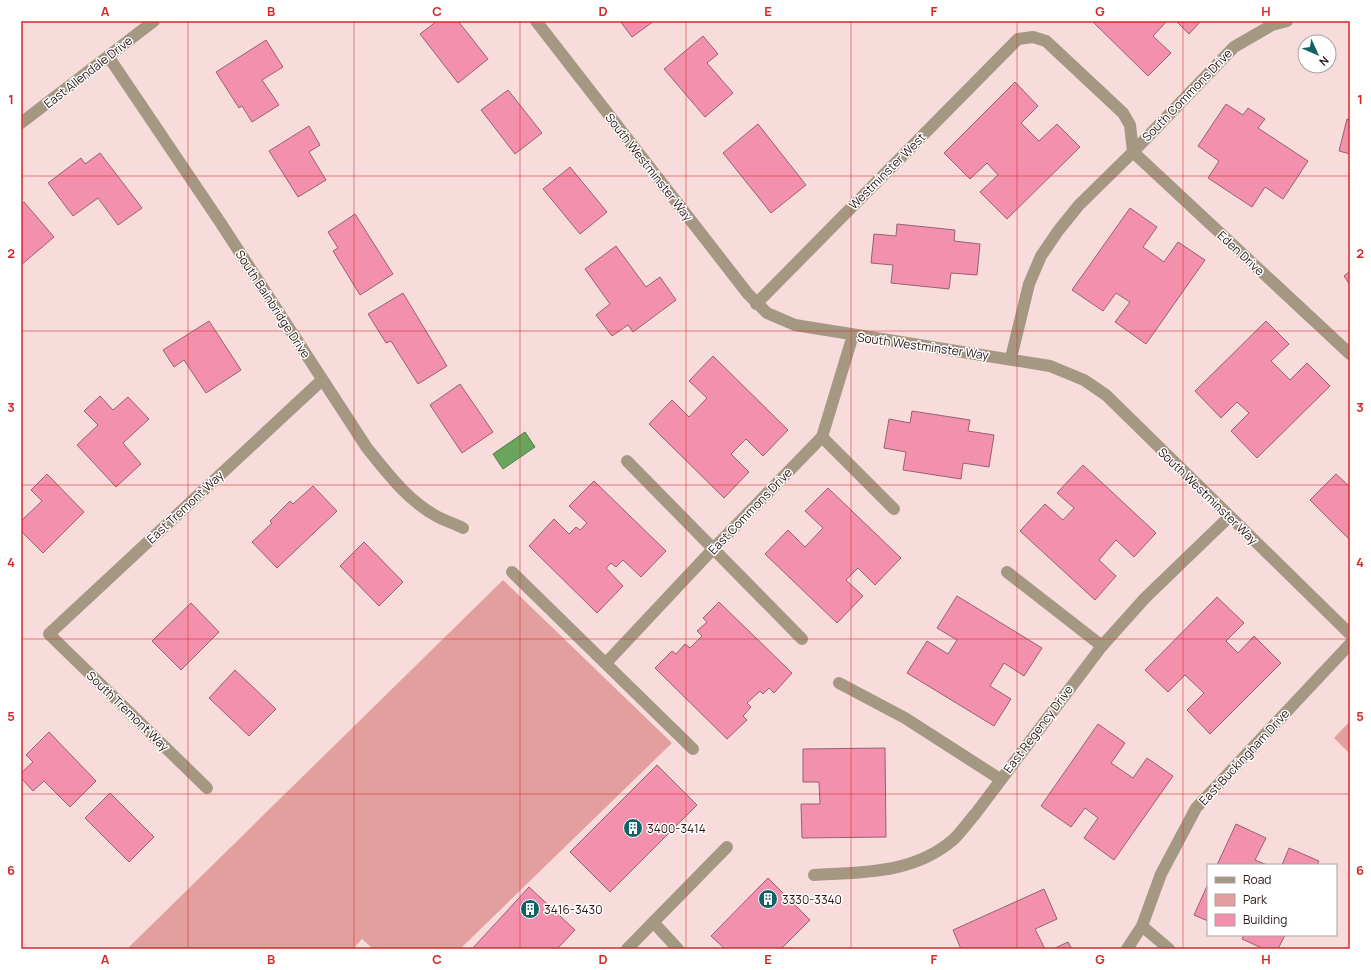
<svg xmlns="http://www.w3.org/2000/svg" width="1371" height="970" font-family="Manrope,sans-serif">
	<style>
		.green { fill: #e39f9d }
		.water { fill: #67a65c; stroke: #557a47 }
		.building { fill: #f390ae; stroke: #986171 }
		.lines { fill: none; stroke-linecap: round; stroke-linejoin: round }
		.lane { stroke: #a59883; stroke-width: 12 }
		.street { stroke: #a59883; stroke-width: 12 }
		.grid { fill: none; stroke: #d62828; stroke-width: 1; stroke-opacity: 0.55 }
		.labels { text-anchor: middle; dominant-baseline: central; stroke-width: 3; stroke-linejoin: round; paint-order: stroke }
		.street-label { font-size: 12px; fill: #2c1515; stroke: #fff }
		.poi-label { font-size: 12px; fill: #2c1515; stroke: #fff; text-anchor: start }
		.neatline { fill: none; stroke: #d62828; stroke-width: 1.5 }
		.grid-label { font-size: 13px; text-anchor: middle; font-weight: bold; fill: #d62828 }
	</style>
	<rect width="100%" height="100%" fill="#f7dcdb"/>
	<path class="green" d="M503,580l169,163 -212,206h-87l-11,-10 -9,10h-226z
		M1350,721v33l-16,-16z"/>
	<path class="water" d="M525,432l10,15 -32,22 -10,-15z"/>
	<path class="building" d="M437,21h21l30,38 -30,24 -38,-49z
		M620,21h34l-22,16z
		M1092,21h75l-14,15 18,17 -23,23z
		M1176,21h25l-12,13z
		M703,36l15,18 -11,9 26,30 -28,24 -41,-48z
		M266,40l17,27 -21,13 17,25 -27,17 -10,-16 -3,2 -23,-36z
		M1015,82l23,24 -17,17 18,18 18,-17 23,23 -73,72 -27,-27 18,-17 -11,-12 -17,16 -26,-26z
		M508,90l34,43 -27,21 -34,-44z
		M1226,104l17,11 5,-7 17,11 -7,9 50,33 -25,38 -18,-12 -13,20 -44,-29 11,-17 -21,-15z
		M1347,119l3,1v34l-11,-3z
		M758,124l48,61 -35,28 -48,-60z
		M309,126l11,19 -11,7 17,28 -28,17 -29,-46z
		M100,153l42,55 -24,17 -20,-27 -25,18 -25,-33 33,-25 4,6z
		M570,167l37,45 -27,22 -37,-45z
		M24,202l30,35 -33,28v-61z
		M1130,208l27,19 -14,20 21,15 14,-20 27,18 -59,84 -31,-22 15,-20 -14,-9 -13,18 -31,-21z
		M355,214l38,60 -33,21 -27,-44 5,-3 -10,-16z
		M897,224l58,6 -1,11 26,3 -3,31 -26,-2 -2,16 -58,-6 2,-18 -22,-2 3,-29 22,2z
		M616,246l30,41 14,-10 16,23 -43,32 -5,-7 -16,11 -16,-21 14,-11 -25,-35z
		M1350,271v14l-6,-9z
		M403,293l44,73 -29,18 -27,-43 -5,2 -18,-29z
		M209,321l32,49 -35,23 -22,-33 -10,7 -11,-17z
		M1266,321l23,23 -18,17 19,19 17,-17 23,23 -73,72 -26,-27 18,-18 -12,-11 -16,16 -26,-27z
		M713,356l75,74 -25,26 -17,-17 -15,15 18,18 -25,26 -75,-74 23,-24 17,17 18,-19 -18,-17z
		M460,384l33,48 -31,21 -32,-48z
		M100,396l13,14 15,-13 21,22 -26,24 18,21 -25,23 -39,-42 21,-20 -14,-14z
		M912,411l58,9 -2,11 26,4 -5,32 -26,-4 -2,16 -58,-9 3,-18 -22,-4 5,-29 21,4z
		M1083,465l73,68 -22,24 -18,-17 -17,20 17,16 -21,24 -75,-69 25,-27 18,16 11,-12 -17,-15z
		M47,474l37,38 -41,41 -22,-22v-10l21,-20 -11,-11z
		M1336,474l14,13v53l-40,-40z
		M594,481l72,70 -25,26 -18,-17 -7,7 -5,-4 -5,5 17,18 -26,27 -68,-67 25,-27 15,15 7,-7 4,3 7,-7 -18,-17z
		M313,486l24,25 -60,57 -25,-26 20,-19 -2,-2 20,-20 3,3z
		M828,488l73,70 -26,27 -17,-17 -12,12 17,16 -26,27 -72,-69 23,-24 17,17 18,-19 -18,-17z
		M364,542l39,40 -24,24 -39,-40z
		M957,596l85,52 -18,28 -20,-13 -14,23 21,13 -17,27 -87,-53 20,-32 21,13 9,-14 -20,-12z
		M1217,597l27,26 -18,18 12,12 16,-17 27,27 -71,71 -23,-24 17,-17 -19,-18 -17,17 -23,-22z
		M719,602l73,71 -18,20 -5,-5 -6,6 -3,-3 -13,12 4,4 -8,9 4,4 -20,19 -72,-71 17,-17 4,3 9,-10 5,4 12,-12 -5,-5 10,-9 -4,-4z
		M191,603l28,29 -38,38 -29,-29z
		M235,670l41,39 -27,27 -40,-38z
		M1098,724l27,19 -14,20 22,15 14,-20 26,18 -59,84 -30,-22 14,-20 -13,-10 -14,19 -30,-21z
		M49,732l47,49 -26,26 -26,-26 -11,10 -12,-13v-5l12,-11 -7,-7z
		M885,748l1,89 -84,1 -1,-34h19l-1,-22h-16v-33z
		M657,765l40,40 -87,87 -40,-40z
		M110,793l44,44 -25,25 -44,-44z
		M1236,824l30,14 -11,22 12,5h-50z
		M1289,848l30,13 -2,4h-35z
		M768,878l42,42 -29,29h-56l-14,-13z
		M1208,884v37l-14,-6z
		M529,887l46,43 -18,19h-85z
		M1044,889l13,30 -22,10 10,20h-84l-8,-19z
		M1244,935h41l-7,14h-14l-22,-10z
		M1068,942l4,7h-19z"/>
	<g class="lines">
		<path class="lane" d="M822,437l72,72
			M627,461l175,178
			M512,572l181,177
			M1007,572l95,74
			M839,683l66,35 95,61
			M627,949l100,-102"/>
		<path class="street" d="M536,21l212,273 19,19 28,12 255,41 34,14 22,15 244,239
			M108,56l112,166 147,226c21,26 41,53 71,69 8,4 17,7 25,11
			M21,123l133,-102
			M1133,152l217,202
			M756,304l262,-265 15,-2 13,4 77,72 7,12 3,27
			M1011,358l18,-74 12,-28 17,-25 21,-26 54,-53 101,-105 38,-22 15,-4
			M606,663l107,-114 109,-112 31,-102
			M207,788l-158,-154 273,-254
			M814,875c50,-3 100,-1 140,-36 8,-8 15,-18 22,-26l126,-167 43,-48 84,-81
			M654,923l24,26
			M1142,926l27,23
			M1127,949l15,-23 19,-52 35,-66 154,-164"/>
	</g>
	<path class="grid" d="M188,21v928M354,21v928M520,21v928M686,21v928M851,21v928M1017,21v928M1183,21v928M21,176h1329M21,331h1329M21,485h1329M21,639h1329M21,794h1329"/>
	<defs>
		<symbol id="building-disc" viewBox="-11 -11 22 22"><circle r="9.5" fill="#116267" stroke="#fff"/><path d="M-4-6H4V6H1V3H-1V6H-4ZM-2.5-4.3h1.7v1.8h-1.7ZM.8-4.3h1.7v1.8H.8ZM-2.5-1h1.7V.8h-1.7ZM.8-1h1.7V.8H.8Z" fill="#fff"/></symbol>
	</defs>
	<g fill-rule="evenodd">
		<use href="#building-disc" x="622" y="817" width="22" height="22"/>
		<use href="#building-disc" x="757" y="888" width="22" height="22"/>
		<use href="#building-disc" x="519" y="898" width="22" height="22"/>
	</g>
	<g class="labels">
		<g class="street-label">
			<text transform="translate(88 72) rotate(-38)">East Allendale Drive</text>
			<text transform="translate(1187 95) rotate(-46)">South Commons Drive</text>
			<text transform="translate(649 167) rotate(52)">South Westminster Way</text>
			<text transform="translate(887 171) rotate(-45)">Westminster West</text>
			<text transform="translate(1241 253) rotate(43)">Eden Drive</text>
			<text transform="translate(273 304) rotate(57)">South Bainbridge Drive</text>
			<text transform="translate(923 346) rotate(8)">South Westminster Way</text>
			<text transform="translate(1208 496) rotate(44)">South Westminster Way</text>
			<text transform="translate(185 507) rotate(-43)">East Tremont Way</text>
			<text transform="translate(750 511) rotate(-46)">East Commons Drive</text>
			<text transform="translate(128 711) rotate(44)">South Tremont Way</text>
			<text transform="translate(1038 729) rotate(-53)">East Regency Drive</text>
			<text transform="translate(1244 757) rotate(-47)">East Buckingham Drive</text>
		</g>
		<g class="poi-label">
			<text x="647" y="828">3400-3414</text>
			<text x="782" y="899">3330-3340</text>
			<text x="544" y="909">3416-3430</text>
		</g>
	</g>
	<rect width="1371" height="970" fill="none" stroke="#ffffff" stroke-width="44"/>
	<rect x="1207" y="864" width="130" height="72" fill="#ffffff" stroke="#aba1a1"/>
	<rect x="1215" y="877" width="20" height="6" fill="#a59883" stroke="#aba1a1"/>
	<text x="1243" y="884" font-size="12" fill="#2c1515">Road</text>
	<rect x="1215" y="894" width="20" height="12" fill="#e39f9d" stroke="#aba1a1"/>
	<text x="1243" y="904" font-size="12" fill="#2c1515">Park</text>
	<rect x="1215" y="914" width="20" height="12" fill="#f390ae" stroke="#aba1a1"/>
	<text x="1243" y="924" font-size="12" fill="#2c1515">Building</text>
	<g transform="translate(1317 54) rotate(135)"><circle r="19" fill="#ffffff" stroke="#aba1a1"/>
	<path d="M0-3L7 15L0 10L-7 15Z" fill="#116267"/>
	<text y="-6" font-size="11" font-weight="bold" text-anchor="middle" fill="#2c1515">N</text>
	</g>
	<rect x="22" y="22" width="1327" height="926" class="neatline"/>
	<g class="grid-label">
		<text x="105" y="16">A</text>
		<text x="271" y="16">B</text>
		<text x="437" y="16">C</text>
		<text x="603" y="16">D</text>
		<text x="768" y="16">E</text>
		<text x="934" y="16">F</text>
		<text x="1100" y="16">G</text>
		<text x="1266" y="16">H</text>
		<text x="11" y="104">1</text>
		<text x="1360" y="104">1</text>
		<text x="11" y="258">2</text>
		<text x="1360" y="258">2</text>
		<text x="11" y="412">3</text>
		<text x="1360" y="412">3</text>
		<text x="11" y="567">4</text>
		<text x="1360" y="567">4</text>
		<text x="11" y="721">5</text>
		<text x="1360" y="721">5</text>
		<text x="11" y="875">6</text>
		<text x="1360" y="875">6</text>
		<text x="105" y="964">A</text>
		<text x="271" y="964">B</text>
		<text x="437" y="964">C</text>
		<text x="603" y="964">D</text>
		<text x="768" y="964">E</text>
		<text x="934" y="964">F</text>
		<text x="1100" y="964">G</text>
		<text x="1266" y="964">H</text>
	</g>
</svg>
